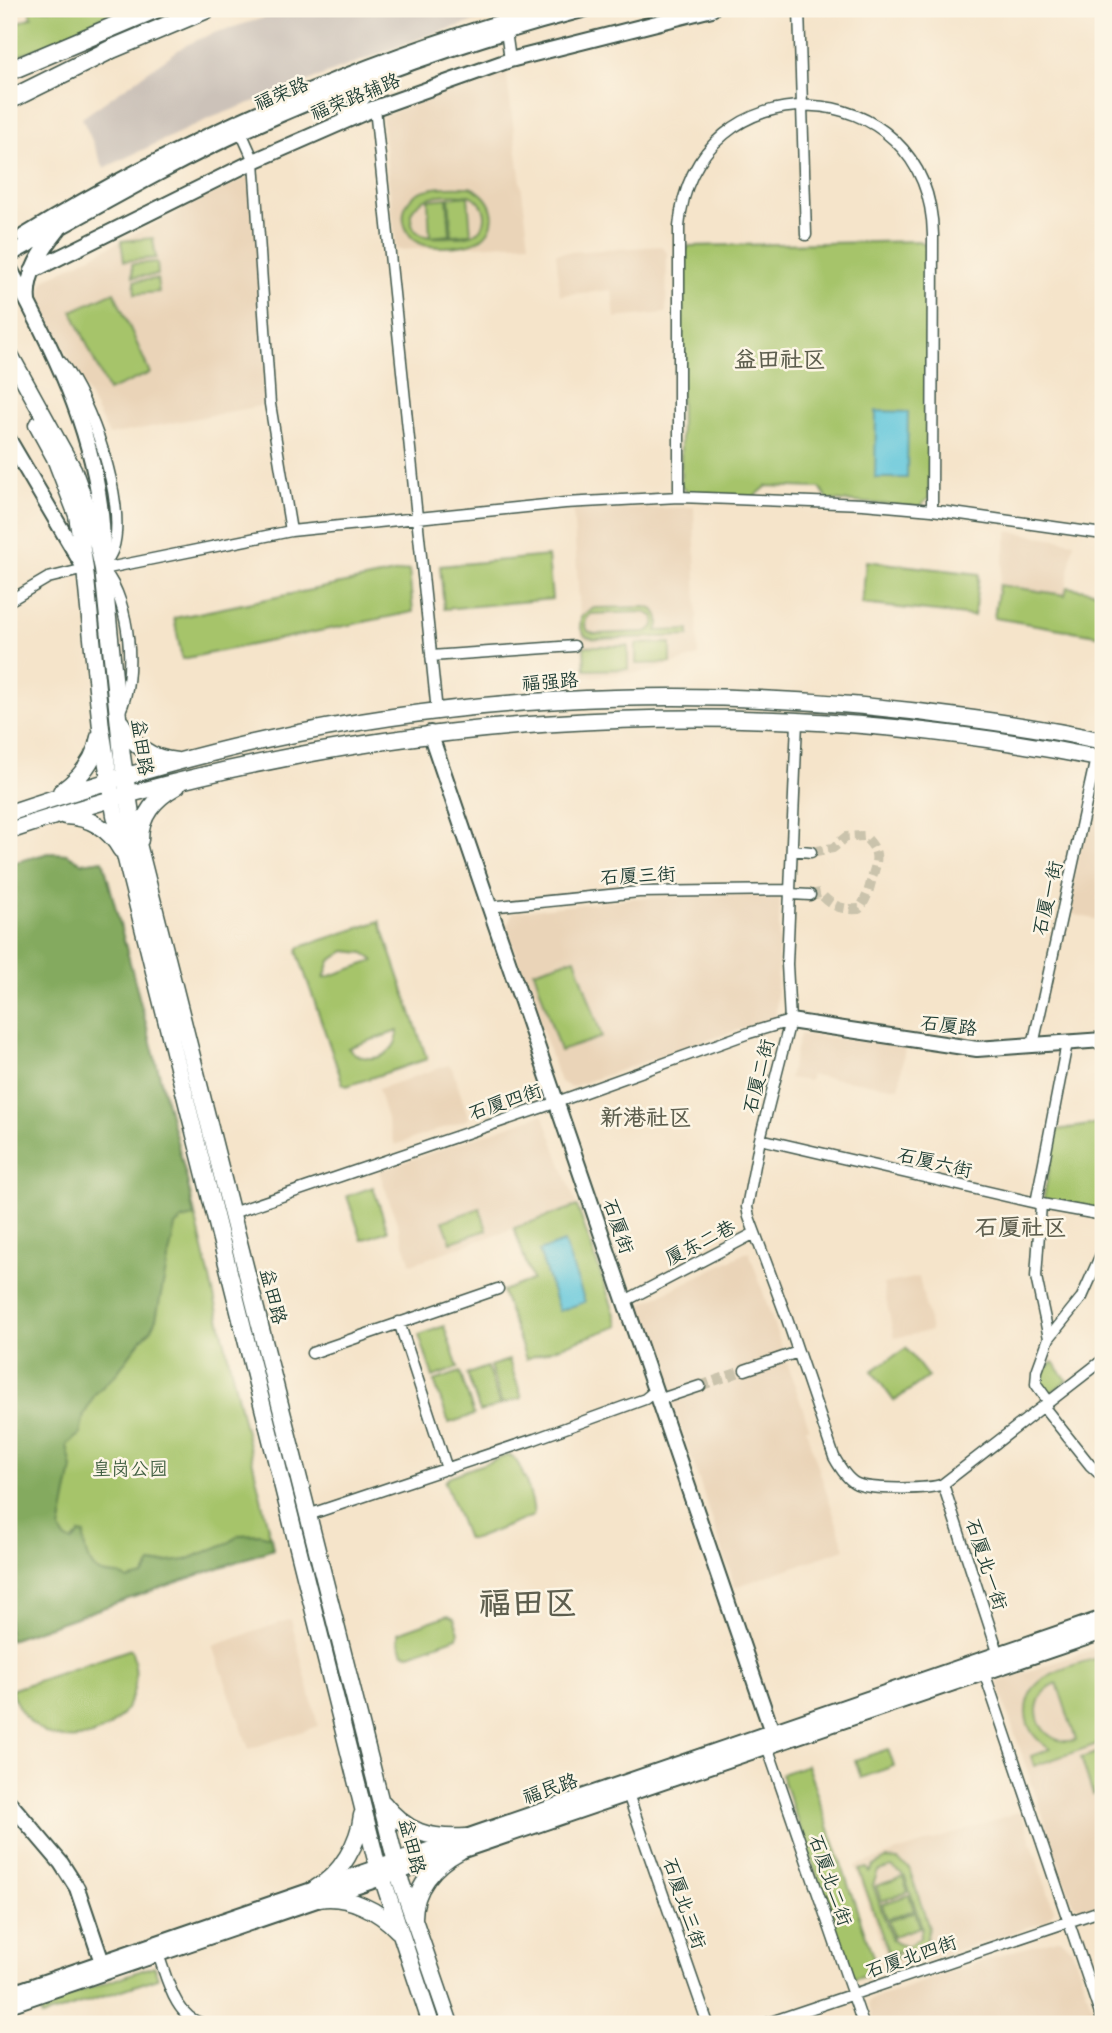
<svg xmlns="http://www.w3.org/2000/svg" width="1112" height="2033" font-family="Delius,'LXGW WenKai TC',sans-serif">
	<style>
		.built { fill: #ead4b8 }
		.industrial { fill: #ccc2b9 }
		.green { fill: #a6c46b; stroke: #628050; stroke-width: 2; fill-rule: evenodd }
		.forest { fill: #84aa5f; stroke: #52744a; stroke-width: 2 }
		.water { fill: #5fc6db; stroke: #3f8288; stroke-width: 2 }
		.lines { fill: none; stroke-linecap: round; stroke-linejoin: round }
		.street-tunnel { stroke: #cac3ac; stroke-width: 10; stroke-dasharray: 10 5; stroke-linecap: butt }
		.street-casing { stroke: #3f564a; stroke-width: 13 }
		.secondary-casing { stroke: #3f564a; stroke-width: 18 }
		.primary-casing { stroke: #3f564a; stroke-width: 19 }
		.highway-casing { stroke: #3f564a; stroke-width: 21 }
		.street { stroke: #fff; stroke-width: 10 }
		.secondary { stroke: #fff; stroke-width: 14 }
		.primary { stroke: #fff; stroke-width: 16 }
		.highway { stroke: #fff; stroke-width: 18 }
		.labels { text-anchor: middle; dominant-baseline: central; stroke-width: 5; stroke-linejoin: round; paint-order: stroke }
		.street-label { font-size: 19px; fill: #1f3d34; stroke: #fcf5e5 }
		.park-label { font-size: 19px; fill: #415f42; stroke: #fcf5e5 }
		.quarter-label { font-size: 23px; font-weight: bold; fill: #5e5f4f; stroke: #fcf5e5 }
		.town-label { font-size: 33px; font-weight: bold; fill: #5e5f4f; stroke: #fcf5e5 }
	</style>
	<rect width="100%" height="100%" fill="#fcf5e5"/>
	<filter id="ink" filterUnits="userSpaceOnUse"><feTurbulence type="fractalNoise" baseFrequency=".0143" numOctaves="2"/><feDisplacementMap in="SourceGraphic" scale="14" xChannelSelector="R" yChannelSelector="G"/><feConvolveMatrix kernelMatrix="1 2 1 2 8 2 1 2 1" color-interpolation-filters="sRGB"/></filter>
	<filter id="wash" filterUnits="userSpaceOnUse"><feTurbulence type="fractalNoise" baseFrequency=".00686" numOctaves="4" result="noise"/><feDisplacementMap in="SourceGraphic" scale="28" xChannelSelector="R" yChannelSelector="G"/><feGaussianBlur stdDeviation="1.57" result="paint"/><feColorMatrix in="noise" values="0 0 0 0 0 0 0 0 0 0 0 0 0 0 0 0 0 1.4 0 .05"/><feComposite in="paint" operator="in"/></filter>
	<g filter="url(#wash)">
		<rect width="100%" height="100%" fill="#f5e4ca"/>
		<path class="built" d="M506,70l23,173 -133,7 -14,-134z
			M255,173l15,231 -161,31 -70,-135 5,-20z
			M661,246l6,7 -1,60 -51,5 -3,-28 -52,5 -4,-42z
			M694,507l4,149 -48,16 -66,5 -11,-167z
			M1008,531l66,11 -9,53 -66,-10z
			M1087,813l16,3v105l-36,-8z
			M780,894l-4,123 -205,70 -11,-5 -53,-156 6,-14 122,-14z
			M800,1034l105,12 -6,42 -88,-13 -2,6 -20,-3z
			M448,1065l4,3 17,51 -74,26 -17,-56z
			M543,1114l34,92 -166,58 -32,-93z
			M749,1251l60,176 -3,2 39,120 -110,38 -95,-282z
			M919,1277l12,54 -37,7 -11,-54z
			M291,1619l27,107 -69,23 -36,-103z
			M1103,1646v258l-18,6 -12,-6 -76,-222z
			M1021,1811l33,99 -7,11 -151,49h-6l-35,-104z
			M1061,1938l11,11 26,75h-223l-7,-20 2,-4 139,-48z"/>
		<path class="industrial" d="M293,9h223l-90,27 -218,83 -104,49 -22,-50 102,-72 27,-12z"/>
		<path class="green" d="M29,9h90l-75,37 -35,13v-37l4,3 19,-8z
			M470,187c24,9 33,40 7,54 -12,6 -35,7 -48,5 -26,-3 -35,-38 -13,-52 14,-9 39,-7 54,-7zM469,195c17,6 23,29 5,39 -7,3 -15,3 -22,3 -19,1 -42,3 -41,-23 8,-22 38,-20 58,-19z
			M468,196l3,38 -19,1 -3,-37z
			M447,198l3,37 -20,2 -2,-37z
			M153,238l3,20 -32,3 -3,-20z
			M920,241l9,7v250l-10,9 -91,-7 -8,-12h-6l-47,-2 -13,11 -64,-3 -9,-8 -1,-228 9,-12z
			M157,262l1,13 -25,2 -1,-13z
			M157,279l2,13 -24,2 -1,-13z
			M114,292l36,81 -42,18 -36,-80z
			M548,556l4,43 -108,10 -4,-43z
			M866,561l113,13 -5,42 -112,-12z
			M409,570l4,42 -231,47 -8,-41z
			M999,585l66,10 2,-8 36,6v43l-109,-18z
			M645,607c14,2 17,13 12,24l32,-1v6l-94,3 -10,-3 -5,-9 1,-10 13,-9zM645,612l9,5c2,7 -1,13 -9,15l-50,2 -6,-2 -4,-6 1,-7 5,-5z
			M671,643v20l-35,1v-20z
			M584,646h44v23l-43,1z
			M49,853l18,1 15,9 21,-3 84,320 86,369 -264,91v-776z
			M380,921l47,138 -80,27 -4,-2 -46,-133 3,-4zM345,951l19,2 10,8 -50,17 6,-17zM398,1031c-1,27 -32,36 -50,17z
			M575,958l27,79 -42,14 -26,-80z
			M1103,1123v88l-60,-10 14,-71z
			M373,1187l15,44 -26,9 -15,-44z
			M577,1206l42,120 -93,33 -24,-68 30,-11 -18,-52z
			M480,1208l7,22 -36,12 -8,-21z
			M444,1326l14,42 -25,9 -14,-42z
			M906,1348l22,29 -34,24 -22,-30z
			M509,1360l13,38 -20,6 -12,-38z
			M1053,1362l14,18 -20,16 -8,-16 1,-8z
			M487,1367l13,38 -20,7 -13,-38z
			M460,1372l14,43 -25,8 -15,-42z
			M508,1455l4,1c9,7 24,50 21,60l-59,23h-7l-22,-57 5,-6z
			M448,1615l6,3 5,14 -2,5 -47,17 -7,-1 -5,-14v-6z
			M131,1649c29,87 -91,128 -120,41z
			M1103,1656v86l-69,24 -3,-10 19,-7c-13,-8 -23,-19 -24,-35 -2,-41 47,-48 77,-58zM1057,1683l19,57c-38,9 -55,-42 -19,-57z
			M888,1749l6,17 -33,12 -6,-18z
			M1099,1752l4,12v28l-10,3 -12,-37z
			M807,1765l71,206 -25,8 -72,-205z
			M886,1859l12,1 11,8 20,60 -3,13 -8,9 -13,4 -9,-2 2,6 -7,2 -32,-90 8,-2 2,4 5,-6zM892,1867l13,10 17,50 -2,11 -13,8 -9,-2 -6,-4 -19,-55 5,-14z
			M903,1877l5,15 -27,9 -5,-15z
			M909,1895l5,15 -27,9 -5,-15z
			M915,1912l5,15 -27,9 -5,-15z
			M154,1966l4,12 -116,39 -4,-11z"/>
		<path class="forest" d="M49,853l18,1 15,9 21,-3 84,320 7,37 -12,3 -7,6 -19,93 -6,12 -10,10 -23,32 -22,21 -11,21 -4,19 -13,11 5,23 -12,62 4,7 8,5 8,-9 5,1c-3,11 4,36 17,39 10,3 18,-1 26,7l15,-4 8,-12 35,-4 44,-18 9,-7 21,-1 11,3 2,12 -264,91v-776z"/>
		<path class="water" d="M876,411l32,1 -1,66h-32z
			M564,1242l21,60 -26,9 -20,-60z"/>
	</g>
	<g filter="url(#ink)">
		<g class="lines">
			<path class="street-tunnel" d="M810,895l10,-2c11,13 21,17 39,16 8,-10 10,-19 13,-31 6,-19 8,-27 -8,-42l-18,1 -13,11 -22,4
				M700,1386l45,-16"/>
			<defs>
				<path id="street" d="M799,9l7,226
					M506,31l4,29
					M375,108l62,604
					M241,132l13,29 16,243 21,127
					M61,362c29,37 67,141 52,187 -2,6 -7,13 -10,19
					M679,497v-270c14,-167 251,-159 254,8l-1,275
					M103,569l188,-38 274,-28 114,-6 184,7 69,6 171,24
					M105,572c25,30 32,104 15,139
					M9,601l39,-23 37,-9
					M431,656l143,-10
					M797,722l-10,242 3,57 -30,118 -13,68 2,10 37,99 48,141c5,9 12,21 21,26 11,7 75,7 88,1l160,-124
					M792,850l19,2
					M790,894l20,1
					M489,907l150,-15 151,-2
					M1033,1045l63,-287
					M760,1139l276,64 67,12
					M1036,1203l31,-160
					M1041,1204l-5,73 13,61
					M232,1213l311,-106 206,-74 41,-12
					M625,1301l130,-68
					M399,1322l48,147
					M312,1353l186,-64
					M745,1370l53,-18
					M658,1400l42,-14
					M1049,1402l-13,-18 1,-13 12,-33 33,-41 21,-47
					M1043,1406l47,59 13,12
					M943,1484l56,171
					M308,1515l227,-76 110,-40 10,-8
					M984,1672l119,351
					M767,1746l96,278
					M628,1794l80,230
					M158,1954c9,24 17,64 46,70
					M765,2024l338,-114"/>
				<path id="secondary" d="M346,116l39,-42
					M24,236c158,-97 344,-179 524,-227
					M9,255c78,-42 155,-88 236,-125 110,-50 224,-91 341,-121
					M9,267c48,88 94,181 94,283
					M32,271l222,-110 121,-53 135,-48 202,-51
					M28,301c-3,-27 15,-52 31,-72
					M9,440l74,126
					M430,733l342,999
					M790,1021l187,28 126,-9
					M9,1802l52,61 16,25 25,74
					M9,1994l1094,-376
					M9,2005l1094,-373"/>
				<path id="primary" d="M9,353l64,116 21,58 9,42 19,187 10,64 269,1062 49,142
					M37,425l18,33 22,57 8,54 16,159 14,87 260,1041 56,168
					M121,723c13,23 29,36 56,38
					M61,792c19,-14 34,-32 38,-55
					M9,813c84,-28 170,-54 257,-73 228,-50 469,-55 700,-22 46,6 92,13 137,23
					M65,816c24,1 44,12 56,34
					M9,831c350,-118 732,-145 1094,-72
					M140,840c0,-25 17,-43 37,-54
					M383,1803c24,30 46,36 83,34
					M316,1888c25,-13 43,-46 46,-73
					M319,1899c28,-5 61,12 79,32
					M414,1920c-1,-31 20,-55 46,-69"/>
				<path id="highway" d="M9,71l146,-62
					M9,100l103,-51 95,-40"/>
			</defs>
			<use href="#street" class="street-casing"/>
			<use href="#secondary" class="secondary-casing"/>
			<use href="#primary" class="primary-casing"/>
			<use href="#highway" class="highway-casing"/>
			<use href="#street" class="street"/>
			<use href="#secondary" class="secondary"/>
			<use href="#primary" class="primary"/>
			<use href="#highway" class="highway"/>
		</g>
	</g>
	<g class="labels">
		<g class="street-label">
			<text transform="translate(281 93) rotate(-23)">福荣路</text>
			<text transform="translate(355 96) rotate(-22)">福荣路辅路</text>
			<text transform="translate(550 681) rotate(-4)">福强路</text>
			<text transform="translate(143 747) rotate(82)">益田路</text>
			<text transform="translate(638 875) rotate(-3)">石厦三街</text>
			<text transform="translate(1047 898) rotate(-77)">石厦一街</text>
			<text transform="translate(949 1025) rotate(7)">石厦路</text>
			<text transform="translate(758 1076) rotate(-76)">石厦二街</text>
			<text transform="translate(505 1101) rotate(-19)">石厦四街</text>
			<text transform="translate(935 1162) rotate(13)">石厦六街</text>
			<text transform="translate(619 1226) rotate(71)">石厦街</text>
			<text transform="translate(700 1242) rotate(-27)">厦东二巷</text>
			<text transform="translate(274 1296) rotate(76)">益田路</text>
			<text transform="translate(987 1564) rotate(72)">石厦北一街</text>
			<text transform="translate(550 1788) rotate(-19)">福民路</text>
			<text transform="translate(413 1846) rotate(76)">益田路</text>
			<text transform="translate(831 1880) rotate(71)">石厦北二街</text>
			<text transform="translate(685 1903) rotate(71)">石厦北三街</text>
			<text transform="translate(911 1956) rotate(-19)">石厦北四街</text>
		</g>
		<g class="park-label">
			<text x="130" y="1468">皇岗公园</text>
		</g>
		<g class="quarter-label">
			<text x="780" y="358">益田社区</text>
			<text x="646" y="1116">新港社区</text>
			<text x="1021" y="1226">石厦社区</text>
		</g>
		<g class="town-label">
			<text x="528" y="1602">福田区</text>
		</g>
	</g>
	<rect width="1112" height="2033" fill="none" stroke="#fcf5e5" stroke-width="35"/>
</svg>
